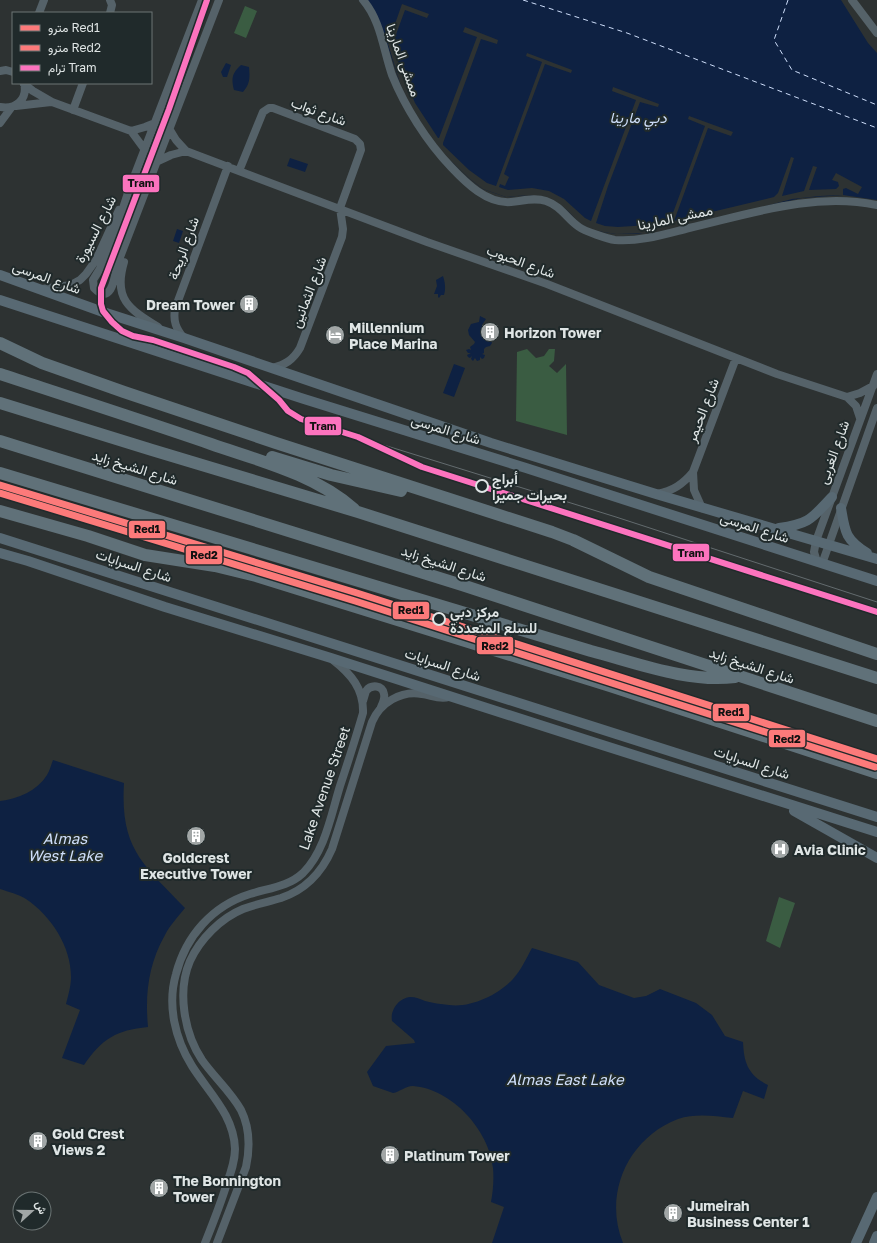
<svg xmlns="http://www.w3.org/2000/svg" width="877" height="1243" font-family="'Golos Text',Vazirmatn,sans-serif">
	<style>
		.green { fill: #3a5c42 }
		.water { fill: #0e2142 }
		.pier { fill: #2d3232 }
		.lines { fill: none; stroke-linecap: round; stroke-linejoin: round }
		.ferry { stroke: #cedefa; stroke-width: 1; stroke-dasharray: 5 4; stroke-linecap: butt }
		.minor { stroke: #556269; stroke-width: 8 }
		.major { stroke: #586973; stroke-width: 10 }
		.highway { stroke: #607179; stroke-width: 12 }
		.tram { stroke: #636b6e; stroke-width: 1 }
		.tram-1-casing { stroke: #202a2b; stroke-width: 9 }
		.tram-1 { stroke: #fc73be; stroke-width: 6 }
		.metro-1-casing { stroke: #202a2b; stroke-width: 10 }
		.metro-2-casing { stroke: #202a2b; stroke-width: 10 }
		.metro-1 { stroke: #fc7a7a; stroke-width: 7 }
		.metro-2 { stroke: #fc7a7a; stroke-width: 7 }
		.stop-dot { fill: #202a2b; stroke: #dfe5e5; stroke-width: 2 }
		.labels { text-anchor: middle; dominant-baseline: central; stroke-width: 4; stroke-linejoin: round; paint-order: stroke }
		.street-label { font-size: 14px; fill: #dfe5e5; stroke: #202a2b }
		.poi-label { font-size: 14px; font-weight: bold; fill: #dfe5e5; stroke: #202a2b; text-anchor: start }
		.stop-label { font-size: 14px; font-weight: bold; fill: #dfe5e5; stroke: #202a2b; text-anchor: start }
		.water-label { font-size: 15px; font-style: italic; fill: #cedefa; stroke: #202a2b }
		.line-badge { stroke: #202a2b; stroke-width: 1.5 }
		.pale-badge-label { font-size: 11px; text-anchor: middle; font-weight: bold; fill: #111 }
	</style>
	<rect width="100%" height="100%" fill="#2d3232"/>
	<path class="green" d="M245,6l12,5 -11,27 -12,-5z
		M527,349l9,9 8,-2 5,-7h6l-1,12 -5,5 8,7 9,-9 1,71 -51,-14 1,-69z
		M779,897l16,6 -15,45 -14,-7z"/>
	<path class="water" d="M364,0h477l27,43 9,10v147l-34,-5 -41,3 -164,36h-22l-25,-4 -12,-7 -10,-11 -7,-6 -15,-8 -19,-3 -22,2 -23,-8 -13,-10 -18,-17 -52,-79 -18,-54z
		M226,63l5,2 -4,12h-4l-2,-5z
		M241,65l8,2c1,11 1,17 -6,25l-9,-2c-3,-11 -2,-17 7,-25z
		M290,158l18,6 -3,8 -18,-6z
		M177,229l6,2 -4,12 -6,-2z
		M443,276c2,6 3,13 1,19h-3l-2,3 -1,-1v-3h-4l3,-8 -1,-6z
		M480,316l6,3 -4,6 2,11 6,2 2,5 -2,3 -4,1 -2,2v4l-2,1 3,1 -1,3 -2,1 -2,-2v3l-3,1 -2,-3 -2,3 -2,-2 1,-3 -2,2 -2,-1 -1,-2 4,-2h-3l-2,-3 3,-1 2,1 -1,-3 4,-3 1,-2 -6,-7 -1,-5 3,-6 8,-2z
		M454,364l11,4 -11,29 -11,-4z
		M53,760l71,23c-4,66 19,81 61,125 -7,9 -15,17 -20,27 -17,30 -20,60 -17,92 -32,3 -46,12 -64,38l-22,-7 18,-48 -14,-6c2,-8 5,-18 5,-27 0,-31 -20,-61 -45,-78 -8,-5 -17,-7 -26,-10v-88c18,-2 37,-10 47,-26 3,-5 4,-10 6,-15z
		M532,948l46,14 21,23 35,13 12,-2 14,-7 36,14 16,12 13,21 18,6c1,21 5,33 25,43l-4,14 -21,-8 -10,27c-19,-2 -37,-5 -55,1 -50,19 -75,75 -55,124h-131l12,-36 -13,-5c2,-11 3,-22 2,-34 -4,-38 -41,-79 -80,-82 -8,0 -13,6 -20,7l-20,-7 -6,-14 19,-26 29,-3 -1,-3 -22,-19c-2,-11 7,-23 18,-24 6,0 10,2 15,4 7,2 16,3 24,4 22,3 49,-10 64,-26 8,-9 13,-20 19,-31z"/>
	<path class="pier" d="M402,4l27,10 -2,4 -22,-8 -11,30 -1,9 22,54 23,35h1l38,-101 -14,-5 2,-5 33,13 -1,4 -16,-5 -38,104v2l26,25 18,13 9,3 46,-124 -16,-6 1,-3 45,17 -1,3 -26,-9 -41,110 5,3 -4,9 -5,-2 -1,3 9,3 24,-2 17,3 15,8 21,19 6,3 45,-121 -24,-9 1,-4 46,17 -1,3 -18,-5 -32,84 -12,37 9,3 13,1 46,-3 6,-3 35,-95 -17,-7 1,-3 44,16 -2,4 -23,-8 -34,93 100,-24 4,-4 13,-36 3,1 -12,38 22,-5 9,-25 4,1 -8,23 27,-1 3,-3 -1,-4 -6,-2 4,-7 26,14 -4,7 -12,-6 -3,1v6l-23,1 -28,3 -117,31 -23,3 -36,1 -25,-4 -12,-7 -10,-11 -7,-6 -15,-8 -19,-3 -22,2 -23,-8 -13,-10 -18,-17 -15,-17 -26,-38 -11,-24 -12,-39z"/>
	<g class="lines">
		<path class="ferry" d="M523,0l104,33 250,95
			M788,0l-14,40 18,30 85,35"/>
		<path class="minor" d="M202,0c-24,63 -49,126 -73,190 -11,31 -17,62 -36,90l1,8c18,19 21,-13 23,-23l102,-265
			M363,0c18,21 20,49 29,75 13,32 35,67 59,92 15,16 36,37 60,35 12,-1 23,-5 35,-1 15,5 21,18 33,26 5,4 29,12 36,13 25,2 50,-6 74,-12 61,-14 124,-36 188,-23
			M852,0l25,33
			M39,13l5,-13
			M110,13l2,-8 -2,-5
			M0,71l6,-1 7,2
			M24,84l9,7 19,11 79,29 14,-4 10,-4
			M16,106l35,-4
			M0,107c16,3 28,-8 24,-24
			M73,110l10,-27
			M0,123l11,-15
			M170,130l6,10 10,11 241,91 120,42 230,90 70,23 9,9 4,12
			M131,131l14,19
			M158,161l13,-6 15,-4
			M239,171l24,-59 6,-4h4l82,31 5,5 1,6 -21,58 3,21 -1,8 -42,111c-7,12 -15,17 -28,20
			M124,262c-11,37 5,47 34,65
			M42,289l29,-4 9,-5 6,-6 10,-14 23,-50
			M184,338c-8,-9 -11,-17 -9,-29l53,-143
			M847,397l13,-4 13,-7
			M693,472l1,18 8,18
			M657,494c16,-3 26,-10 36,-22l43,-114
			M817,562l-3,-10 2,-11 61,-167
			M822,564l55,-156
			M363,701c1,-3 2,-7 3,-10 5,-7 17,-6 18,3 1,4 -1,9 -3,13
			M205,1243c8,-20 16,-40 22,-60 4,-11 8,-22 8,-34 -1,-34 -26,-56 -43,-83 -17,-27 -25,-61 -16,-92 10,-38 36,-68 74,-80 19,-6 38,-7 53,-21 22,-22 28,-58 37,-87 8,-24 16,-49 23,-73 1,-24 -12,-39 -30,-53
			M217,1243l29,-76c4,-19 4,-39 -5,-57 -10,-18 -27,-33 -39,-50 -18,-27 -25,-69 -12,-99 10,-22 31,-43 53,-52 13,-5 25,-7 38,-11 24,-8 41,-26 51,-49l40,-127c8,-19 29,-32 50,-28 9,1 17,6 27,3"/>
		<path class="major" d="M0,275l103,37 81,26 307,105 165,51 221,65
			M0,300l304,99 222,69 351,113
			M841,508c4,24 4,31 26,45
			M779,528c31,-4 33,-10 53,-31
			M0,538l877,279
			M0,553l28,8 137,46 166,51 265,85 281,89
			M794,811l83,47
			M856,1243l21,-46
			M874,1243l3,-7"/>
		<path class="highway" d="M0,343l42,20 82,29 152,51 276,89 21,8 76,37 228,77
			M0,374c70,23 141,46 211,70 49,17 103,30 143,65
			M0,403l152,47 206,62 519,166
			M0,441l462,144 415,136
			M272,457l59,18 70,16
			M0,473l591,178c46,12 97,32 144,26
			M0,511l88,25 57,19 70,11 41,10 354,110 267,87"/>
		<path class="tram" d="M358,437l258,80 261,85"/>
		<defs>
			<path id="tram-1" d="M207,0l-38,109 -68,179v16l2,7 9,11 10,9 11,5 20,4 81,27 14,6 31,27 9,11 13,8 57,18 64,30 455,145"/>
		</defs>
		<use href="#tram-1" class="tram-1-casing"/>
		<use href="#tram-1" class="tram-1"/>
		<defs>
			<path id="metro-1" d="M0,485l357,108 520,166"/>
			<path id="metro-2" d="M0,493l355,108 520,166"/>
		</defs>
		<use href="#metro-1" class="metro-1-casing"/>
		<use href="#metro-2" class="metro-2-casing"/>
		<use href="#metro-1" class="metro-1"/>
		<use href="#metro-2" class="metro-2"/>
	</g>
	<defs>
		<symbol id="building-disc" viewBox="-11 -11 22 22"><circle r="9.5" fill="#a1a6a6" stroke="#202a2b"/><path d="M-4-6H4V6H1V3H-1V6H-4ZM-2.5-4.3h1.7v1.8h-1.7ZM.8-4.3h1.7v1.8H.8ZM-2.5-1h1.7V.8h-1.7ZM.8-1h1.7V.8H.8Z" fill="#fff"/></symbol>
		<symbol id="hotel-disc" viewBox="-11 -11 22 22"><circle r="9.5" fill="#a1a6a6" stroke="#202a2b"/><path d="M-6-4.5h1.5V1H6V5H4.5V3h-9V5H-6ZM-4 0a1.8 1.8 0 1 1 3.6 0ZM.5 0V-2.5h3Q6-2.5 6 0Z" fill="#fff"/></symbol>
		<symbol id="hospital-disc" viewBox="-11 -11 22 22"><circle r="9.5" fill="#a1a6a6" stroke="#202a2b"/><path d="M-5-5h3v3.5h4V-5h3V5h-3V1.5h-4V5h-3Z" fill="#fff"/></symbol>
	</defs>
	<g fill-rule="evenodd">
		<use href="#building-disc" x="238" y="293" width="22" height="22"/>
		<use href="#building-disc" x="479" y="321" width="22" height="22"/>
		<use href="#hotel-disc" x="324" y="324" width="22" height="22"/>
		<use href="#building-disc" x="185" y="825" width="22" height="22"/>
		<use href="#hospital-disc" x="769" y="838" width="22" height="22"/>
		<use href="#building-disc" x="27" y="1130" width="22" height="22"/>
		<use href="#building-disc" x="379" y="1144" width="22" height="22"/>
		<use href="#building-disc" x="148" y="1177" width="22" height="22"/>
		<use href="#building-disc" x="662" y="1202" width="22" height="22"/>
	</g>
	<g class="stop-dot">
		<circle cx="482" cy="486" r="6"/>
		<circle cx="439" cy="619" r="6"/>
	</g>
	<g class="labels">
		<g class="street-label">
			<text transform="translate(404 60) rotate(70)">ممشى المارينا</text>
			<text transform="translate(319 111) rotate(20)">شارع ثواب</text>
			<text transform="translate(675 217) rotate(-12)">ممشى المارينا</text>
			<text transform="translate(95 229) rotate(-63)">شارع السيورة</text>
			<text transform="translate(183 248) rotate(-70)">شارع الريحة</text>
			<text transform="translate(521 261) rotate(20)">شارع الحبوب</text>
			<text transform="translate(47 277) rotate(20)">شارع المرسى</text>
			<text transform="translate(308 292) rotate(-69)">شارع الثمانين</text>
			<text transform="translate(702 410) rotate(-69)">شارع الحيمر</text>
			<text transform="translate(446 429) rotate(17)">شارع المرسى</text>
			<text transform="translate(833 452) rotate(-70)">شارع الغربى</text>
			<text transform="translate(135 467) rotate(17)">شارع الشيخ زايد</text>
			<text transform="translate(755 527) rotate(18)">شارع المرسى</text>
			<text transform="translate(444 563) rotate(18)">شارع الشيخ زايد</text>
			<text transform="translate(134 565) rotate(18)">شارع السرايات</text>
			<text transform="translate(443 664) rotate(18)">شارع السرايات</text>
			<text transform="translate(752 665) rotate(18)">شارع الشيخ زايد</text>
			<text transform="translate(752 762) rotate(18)">شارع السرايات</text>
			<text transform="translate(324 788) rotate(-71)">Lake Avenue Street</text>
		</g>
		<g class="poi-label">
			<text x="235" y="304" text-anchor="end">Dream Tower</text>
			<text x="349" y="327">Millennium<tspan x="349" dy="16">Place Marina</tspan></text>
			<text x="504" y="332">Horizon Tower</text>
			<text x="794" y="849">Avia Clinic</text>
			<text x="196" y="857" text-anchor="middle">Goldcrest<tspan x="196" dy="16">Executive Tower</tspan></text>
			<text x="52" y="1133">Gold Crest<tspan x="52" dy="16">Views 2</tspan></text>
			<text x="404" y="1155">Platinum Tower</text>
			<text x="173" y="1180">The Bonnington<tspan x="173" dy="16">Tower</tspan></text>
			<text x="687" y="1205">Jumeirah<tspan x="687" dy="16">Business Center 1</tspan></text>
		</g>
		<g class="stop-label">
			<text x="492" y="478">أبراج<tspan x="492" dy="16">بحيرات جميرا</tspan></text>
			<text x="450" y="611">مركز دبي<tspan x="450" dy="16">للسلع المتعددة</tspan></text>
		</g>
		<g class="water-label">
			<text x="638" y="117">دبي مارينا</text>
			<text x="65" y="838">Almas<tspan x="65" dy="17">West Lake</tspan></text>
			<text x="565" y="1079">Almas East Lake</text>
		</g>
	</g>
	<g class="line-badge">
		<rect x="122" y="174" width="38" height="19" rx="4" fill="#fc73be"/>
		<rect x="304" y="416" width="38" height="20" rx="4" fill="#fc73be"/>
		<rect x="128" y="520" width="38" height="19" rx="4" fill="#fc7a7a"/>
		<rect x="672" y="543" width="38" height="19" rx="4" fill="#fc73be"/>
		<rect x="185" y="545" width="38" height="20" rx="4" fill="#fc7a7a"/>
		<rect x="392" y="601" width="38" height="19" rx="4" fill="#fc7a7a"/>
		<rect x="476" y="636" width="38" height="19" rx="4" fill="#fc7a7a"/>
		<rect x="712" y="703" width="38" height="19" rx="4" fill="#fc7a7a"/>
		<rect x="768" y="729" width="38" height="19" rx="4" fill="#fc7a7a"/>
	</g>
	<g class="pale-badge-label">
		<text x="141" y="187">Tram</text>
		<text x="323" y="430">Tram</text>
		<text x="147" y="533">Red1</text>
		<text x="691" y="557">Tram</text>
		<text x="204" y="559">Red2</text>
		<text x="411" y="614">Red1</text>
		<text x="495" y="650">Red2</text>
		<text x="731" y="716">Red1</text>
		<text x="787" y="743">Red2</text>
	</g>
	<rect x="12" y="12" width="140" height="72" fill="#202a2b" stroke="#6c7575"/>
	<rect x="20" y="25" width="20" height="6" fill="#fc7a7a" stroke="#6c7575"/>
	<text x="48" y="32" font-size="12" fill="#dfe5e5">مترو Red1</text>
	<rect x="20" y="45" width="20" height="6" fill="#fc7a7a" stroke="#6c7575"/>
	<text x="48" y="52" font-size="12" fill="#dfe5e5">مترو Red2</text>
	<rect x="20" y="65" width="20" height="6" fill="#fc73be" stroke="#6c7575"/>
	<text x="48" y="72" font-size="12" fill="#dfe5e5">ترام Tram</text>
	<g transform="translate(32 1211) rotate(69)"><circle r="19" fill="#202a2b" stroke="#6c7575"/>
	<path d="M0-3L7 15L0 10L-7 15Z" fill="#a1a6a6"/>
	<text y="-6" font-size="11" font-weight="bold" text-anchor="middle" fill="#dfe5e5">ش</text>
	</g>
</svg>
